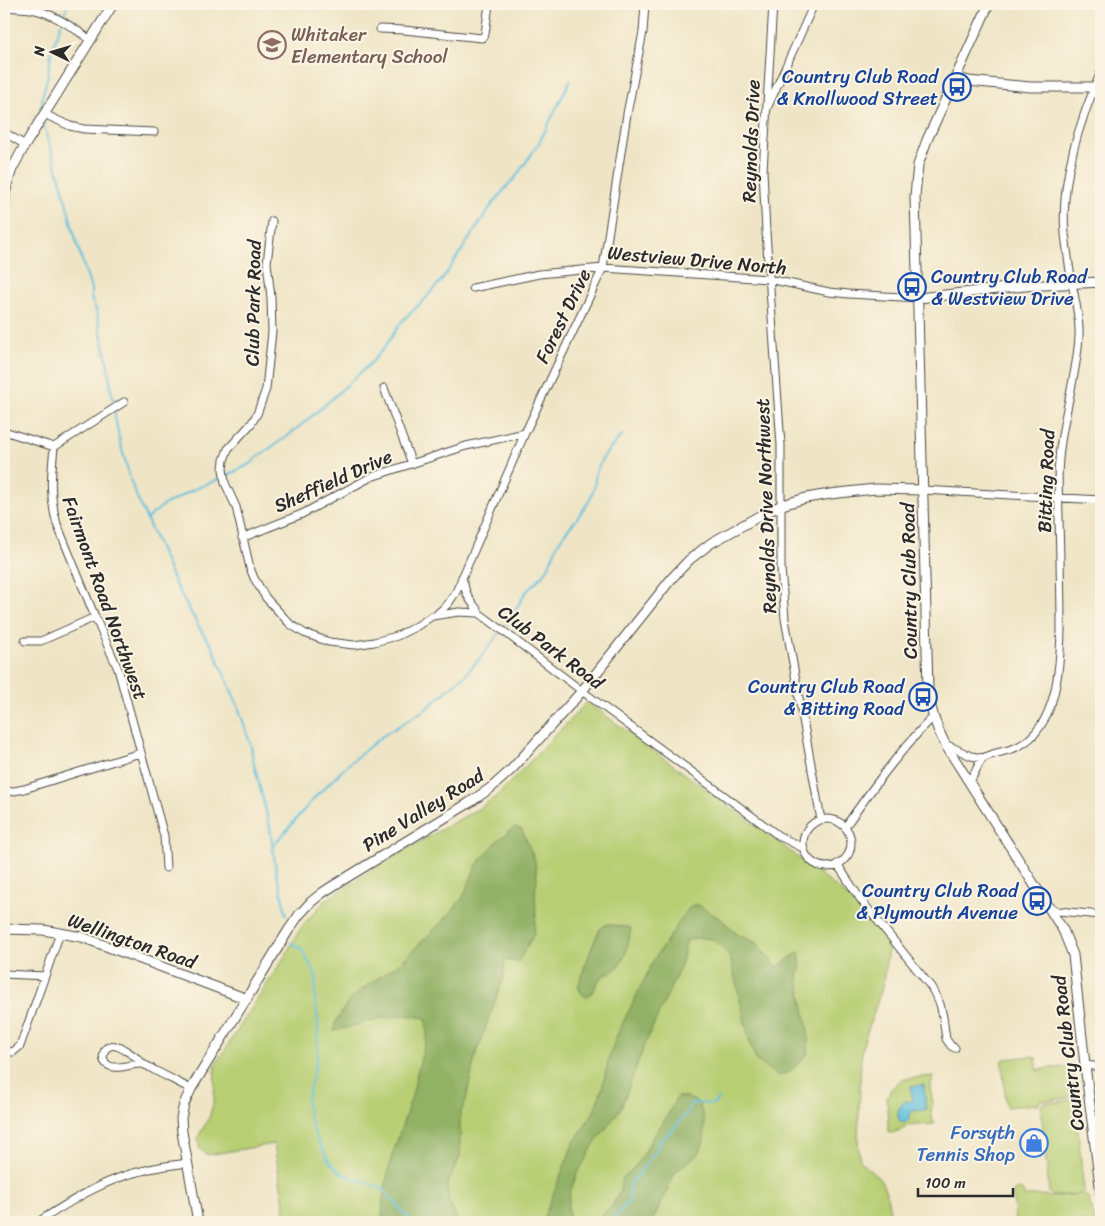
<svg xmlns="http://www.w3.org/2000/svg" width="1105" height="1226" font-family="Sriracha,sans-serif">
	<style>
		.green { fill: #b7ce73; stroke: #717c4f }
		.forest { fill: #91b165; stroke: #5e6e48 }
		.water { fill: #60bfde; stroke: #467584 }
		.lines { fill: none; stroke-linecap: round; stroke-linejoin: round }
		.stream { stroke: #60bfde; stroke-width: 2 }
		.street-casing { stroke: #484742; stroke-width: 9 }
		.secondary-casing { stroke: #484742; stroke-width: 11 }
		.street { stroke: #fff; stroke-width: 7 }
		.secondary { stroke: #fff; stroke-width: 9 }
		.labels { text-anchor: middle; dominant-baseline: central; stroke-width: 4; stroke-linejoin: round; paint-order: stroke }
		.education-label { font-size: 19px; fill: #785e54; stroke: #fcf5e5; text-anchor: start }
		.transit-label { font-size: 19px; fill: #164399; stroke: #fcf5e5; text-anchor: end }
		.street-label { font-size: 19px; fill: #2b2b2b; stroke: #fcf5e5 }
		.shop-label { font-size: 19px; fill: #366cbe; stroke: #fcf5e5; text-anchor: end }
	</style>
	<rect width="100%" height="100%" fill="#fcf5e5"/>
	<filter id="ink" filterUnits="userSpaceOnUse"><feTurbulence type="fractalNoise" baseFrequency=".02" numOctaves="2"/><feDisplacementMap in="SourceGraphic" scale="10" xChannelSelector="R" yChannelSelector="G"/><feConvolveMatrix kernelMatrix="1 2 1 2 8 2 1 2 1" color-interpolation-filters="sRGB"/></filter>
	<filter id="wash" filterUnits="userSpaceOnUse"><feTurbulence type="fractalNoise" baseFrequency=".0096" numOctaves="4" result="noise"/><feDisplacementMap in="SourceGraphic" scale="20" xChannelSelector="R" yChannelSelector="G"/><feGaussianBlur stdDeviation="1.12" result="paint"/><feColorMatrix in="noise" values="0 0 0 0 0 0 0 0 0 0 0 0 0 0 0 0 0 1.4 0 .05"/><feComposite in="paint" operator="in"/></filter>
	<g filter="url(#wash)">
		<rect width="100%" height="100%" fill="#efe5c6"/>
		<path class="green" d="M587,702l186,136 78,61 38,45 -7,44 -18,53 -3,18 -3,81 2,22c11,8 22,16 26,30 3,10 3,21 9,30h-608l-13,-78 -67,11 -8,-7 -1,-11 11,-19 5,-18 1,-35 67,-104 20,-35 24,-26 53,-35 102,-58 16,-11z
			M1033,1056l3,2 2,14 2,-3 33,-3 2,31 -32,4 -2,-2 -2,5 -31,3 -2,-3 -4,-42 2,-3z
			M933,1076l-3,13 3,13c-3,5 -2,17 2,22l-31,2v3l-13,4 -3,-1v-14h1l-1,-6h-1v-3h1l-2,-11 5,-5 -2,-2 13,-12z
			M1075,1100l9,91 -3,3 7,3 8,25h-82c2,-10 -1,-20 -1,-30 3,-3 5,-3 9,-2l3,6 20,-1 4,2 31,-3 -27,2 -4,-3 -2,-25 2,-3 -3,-3 -2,-24 2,-4 -3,-2 -2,-26 2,-3z"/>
		<path class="forest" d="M515,827l7,3 13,31 2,17 -2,16 1,20 -2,20 -16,28 -13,-2 -2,19 -28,78 -9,43 -6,15v42l-13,28 2,17 9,20h-76l1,-25 8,-38 21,-63 6,-27 9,-32 -1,-19 -21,-3 -27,4 -44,12 1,-8 13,-21 9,-9 44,-31 48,-47 14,-18 13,-31 22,-26z
			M691,905h7l23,14 17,16 17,7 22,25 22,-15 2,12 -3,13 10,53v23l-9,10 -11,10 -10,3 -22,-16 -6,-16 -15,-67 -6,-22 -16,-16 -17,-1 -10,3 -4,22 -38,83 -23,62 -28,38 -16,28 -7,18 -2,17 2,10 6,3h-34l32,-80 19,-29 9,-24 6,-28 8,-24 39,-79z
			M607,924l24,4c-3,14 -4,34 -17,42 -4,3 -9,4 -13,8 -6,7 -6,14 -14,19l-5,-3 -4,-7 7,-22 14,-35z
			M677,1097h10l12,6 5,17v20l-4,12 -25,21 -23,49h-64l7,-2 17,-14 8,-15 2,-13 11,-9 11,-15 8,-16 11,-15z"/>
		<path class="water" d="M924,1085l2,25 -14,1c-2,3 -2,5 -3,8 -7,11 -19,-5 -4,-18h7l-1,-15z"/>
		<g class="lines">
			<path class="stream" d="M63,18l5,-14
				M40,115l3,-22 4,-14 4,-25 10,-31
				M43,124l18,58 15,59 15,48v9l5,12 11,50 7,47
				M115,411v7l5,24 11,40 7,18 38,86 26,46 10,14 26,60 13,40 2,14 17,67 6,44 5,19 5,24
				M226,476l26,-13 4,-5 33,-23 35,-29 48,-44 14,-17 16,-24 22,-21 18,-20 49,-74 17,-21 7,-7 24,-35 31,-62
				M148,518c6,-5 12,-11 19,-15 4,-2 8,-2 11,-5 13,-9 29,-14 44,-20
				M503,628l8,-10 14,-25 19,-19 4,-6 10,-25 6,-9 11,-13 15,-21 4,-12 2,-16 5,-11 6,-9 15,-17
				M273,846l43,-50 35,-34 30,-25 45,-28 39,-34 16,-18 19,-25
				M291,943l10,5 15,28 -1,23 3,23 -1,38 -11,43 6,24 6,14 11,20 12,12 9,4 16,5 18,8 28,32
				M610,1222l20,-22 -1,-10 1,-7 5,-4 21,-28 3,-9 14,-13 14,-16 4,-10 23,1 5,-6"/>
		</g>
	</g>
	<g filter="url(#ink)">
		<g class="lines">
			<defs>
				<path id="street" d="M773,4l-10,167 3,61 15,213v123l4,51 36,201
					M4,7c9,1 18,1 27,2 23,4 42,19 60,31
					M380,29l24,1 78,8 3,-4 4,-30
					M768,106l46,-102
					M44,114l26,12 14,3 70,3
					M4,132l21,13
					M272,221l-5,42 4,34 1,35 -6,57 -9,25 -6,10 -23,25 -4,11 -1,9 2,14 11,24 14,61 4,10 12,20 24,26 14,9 25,9 25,3 20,-3 23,-6 20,-10 15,-10 27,-4 20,1 23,17 80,61 197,145 24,12
					M473,288l66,-14 64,-6 166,11 60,13 20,2 70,4
					M384,388l28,76
					M4,431l50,16
					M54,447c-3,29 -5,50 3,77l38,93 23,52 46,167 2,32
					M54,447l70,-45
					M923,490l178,10
					M242,538l60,-24 69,-37 95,-31 59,-13
					M462,577c2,7 3,15 7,21 3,6 8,9 10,15
					M437,614l11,-10 8,-12 69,-159 78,-165 24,-154 16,-82 2,-28
					M25,641h16l54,-24
					M945,744l26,12 12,2c11,-6 25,-6 36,-12 38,-20 41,-79 42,-116 0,-36 -1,-73 -2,-110 0,-20 -2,-41 0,-61 3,-41 18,-82 20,-123 1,-18 -4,-36 -7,-53 -3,-16 -5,-33 -7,-49 -5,-53 15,-114 36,-162
					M970,782l9,-18 4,-6
					M4,793l20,-4 116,-36
					M803 843a24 24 0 1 1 48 0a24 24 0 1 1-48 0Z
					M845,827c27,-38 55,-77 88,-110
					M837,864l24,36 70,87 9,17 3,13 3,22 5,7 4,2
					M1049,907l9,4 43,4
					M4,974l41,2 -25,70 -7,6 -9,-1
					M45,976l15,-43
					M143,1064c-5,-6 -25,-21 -33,-18 -8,3 -9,15 -2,19 8,6 25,-2 34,-1 5,1 10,5 14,7 12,6 23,12 35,18
					M1085,1065l16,2
					M38,1222c33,-21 68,-44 108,-52 13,-4 28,-5 42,-7"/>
				<path id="secondary" d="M989,4l-62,136 -9,25 -3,31 13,494c2,20 8,37 17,54l118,186 10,25 12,110 16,128
					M956,77l12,4 62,6h71
					M4,233l1,-39 3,-13 4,-12 13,-24 88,-141
					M919,298l105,-12 77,-4
					M4,929l39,1 39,7 165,62
					M198,1222l-16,-90 -1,-14 3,-14 7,-15 97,-158 11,-16 12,-13 11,-9 14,-9 133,-81 23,-16 20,-18 70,-78 90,-113 17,-18 22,-17 52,-29 19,-9 24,-7 24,-4 45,-5 48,1"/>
			</defs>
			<use href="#street" class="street-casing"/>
			<use href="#secondary" class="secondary-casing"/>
			<use href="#street" class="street"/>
			<use href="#secondary" class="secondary"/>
		</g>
	</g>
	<defs>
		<symbol id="school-ring" viewBox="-11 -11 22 22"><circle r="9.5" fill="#fcf5e5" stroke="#8d6e63" stroke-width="1.5"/><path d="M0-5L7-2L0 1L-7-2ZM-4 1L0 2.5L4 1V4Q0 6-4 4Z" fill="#8d6e63"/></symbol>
		<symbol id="bus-ring" viewBox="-11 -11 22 22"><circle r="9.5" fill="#fcf5e5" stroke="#1a4fb4" stroke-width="1.5"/><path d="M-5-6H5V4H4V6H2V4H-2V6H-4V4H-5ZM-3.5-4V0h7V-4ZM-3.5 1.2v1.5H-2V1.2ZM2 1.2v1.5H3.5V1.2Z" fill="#1a4fb4"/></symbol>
		<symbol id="shop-ring" viewBox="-11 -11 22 22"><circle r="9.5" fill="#fcf5e5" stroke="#3f7fe0" stroke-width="1.5"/><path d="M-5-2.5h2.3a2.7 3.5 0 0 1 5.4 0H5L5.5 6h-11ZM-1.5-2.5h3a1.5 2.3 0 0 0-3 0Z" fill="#3f7fe0"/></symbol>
	</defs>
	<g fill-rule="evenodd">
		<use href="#school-ring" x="256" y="29" width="32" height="32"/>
		<use href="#bus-ring" x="941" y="71" width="32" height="32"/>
		<use href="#bus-ring" x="896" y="271" width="32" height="32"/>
		<use href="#bus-ring" x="907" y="681" width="32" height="32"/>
		<use href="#bus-ring" x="1021" y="885" width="32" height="32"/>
		<use href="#shop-ring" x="1018" y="1127" width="32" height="32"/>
	</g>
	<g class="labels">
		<g class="education-label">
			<text x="291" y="34">Whitaker<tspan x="291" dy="22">Elementary School</tspan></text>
		</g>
		<g class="transit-label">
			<text x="938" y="76">Country Club Road<tspan x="938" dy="22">&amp; Knollwood Street</tspan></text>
			<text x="931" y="276" text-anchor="start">Country Club Road<tspan x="931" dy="22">&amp; Westview Drive</tspan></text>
			<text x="904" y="686">Country Club Road<tspan x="904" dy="22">&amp; Bitting Road</tspan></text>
			<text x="1018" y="890">Country Club Road<tspan x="1018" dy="22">&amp; Plymouth Avenue</tspan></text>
		</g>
		<g class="street-label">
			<text transform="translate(751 141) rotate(-88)">Reynolds Drive</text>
			<text transform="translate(697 260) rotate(5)">Westview Drive North</text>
			<text transform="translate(253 303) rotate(-89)">Club Park Road</text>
			<text transform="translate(563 316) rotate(-64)">Forest Drive</text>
			<text transform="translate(333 481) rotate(-24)">Sheffield Drive</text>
			<text transform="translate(1046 481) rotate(-88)">Bitting Road</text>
			<text transform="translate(766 506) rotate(-92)">Reynolds Drive Northwest</text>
			<text transform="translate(909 581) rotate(-91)">Country Club Road</text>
			<text transform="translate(105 598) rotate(70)">Fairmont Road Northwest</text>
			<text transform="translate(551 647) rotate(37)">Club Park Road</text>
			<text transform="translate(423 810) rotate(-32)">Pine Valley Road</text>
			<text transform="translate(132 941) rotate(19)">Wellington Road</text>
			<text transform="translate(1068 1053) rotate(-97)">Country Club Road</text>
		</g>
		<g class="shop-label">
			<text x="1015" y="1132">Forsyth<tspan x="1015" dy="22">Tennis Shop</tspan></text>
		</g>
	</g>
	<rect width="1105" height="1226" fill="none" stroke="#fcf5e5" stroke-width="20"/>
	<g transform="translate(52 52) rotate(275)" stroke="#fcf5e5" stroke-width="4" paint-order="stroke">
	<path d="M0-4L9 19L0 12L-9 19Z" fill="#2b2b2b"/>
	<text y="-8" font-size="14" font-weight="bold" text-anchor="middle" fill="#2b2b2b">N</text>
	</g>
	<path d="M918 1188v8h95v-8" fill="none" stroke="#2b2b2b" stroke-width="2.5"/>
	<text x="925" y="1188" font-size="15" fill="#2b2b2b" stroke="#fcf5e5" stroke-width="4" paint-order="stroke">100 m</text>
</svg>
